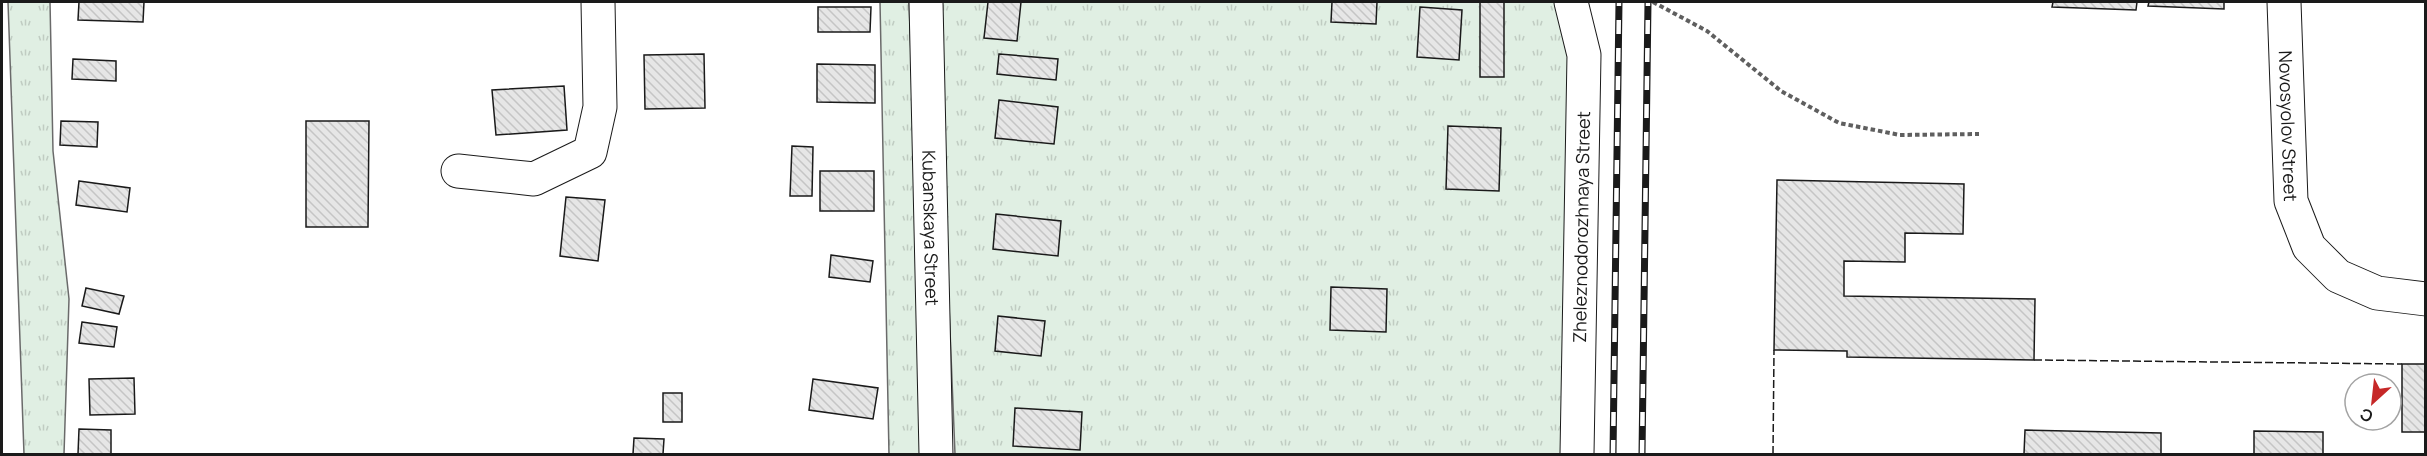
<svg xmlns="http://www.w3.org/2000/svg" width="2427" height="456" font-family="Manrope,sans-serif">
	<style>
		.grass { fill: url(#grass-tufts); stroke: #6a6a6a; stroke-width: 1.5 }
		.building { fill: url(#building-back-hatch); stroke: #1a1a1a; stroke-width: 1.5 }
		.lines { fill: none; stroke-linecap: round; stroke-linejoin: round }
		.street-casing { stroke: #1a1a1a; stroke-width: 35 }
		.path { stroke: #5f5f5f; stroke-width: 4; stroke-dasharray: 4.5 3; stroke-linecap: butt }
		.street { stroke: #fff; stroke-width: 33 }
		.rail-casing { stroke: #1a1a1a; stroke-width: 7 }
		.rail { stroke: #fff; stroke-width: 4.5; stroke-dasharray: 14; stroke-linecap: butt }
		.fence { stroke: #1a1a1a; stroke-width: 1.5; stroke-dasharray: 8 3; stroke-linecap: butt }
		.labels { text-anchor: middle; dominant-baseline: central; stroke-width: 4.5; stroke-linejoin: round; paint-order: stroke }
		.street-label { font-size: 18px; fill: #1a1a1a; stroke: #fff }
	</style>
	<defs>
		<pattern id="grass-tufts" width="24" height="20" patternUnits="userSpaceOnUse" patternTransform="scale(1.5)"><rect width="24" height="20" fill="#e0efe3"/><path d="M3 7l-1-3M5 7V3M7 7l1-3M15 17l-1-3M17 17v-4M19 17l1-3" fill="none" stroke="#c0ccc2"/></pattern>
		<pattern id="building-back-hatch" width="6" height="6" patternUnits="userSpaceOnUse" patternTransform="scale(1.5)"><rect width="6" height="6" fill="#e6e6e6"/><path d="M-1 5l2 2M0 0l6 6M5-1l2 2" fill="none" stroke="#c5c5c5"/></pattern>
	</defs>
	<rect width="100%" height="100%" fill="#fff"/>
	<path class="grass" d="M8,2h42l3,149 16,148 -5,155h-40z
		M880,2h29l17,452h-37z
		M942,2h616l10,31 1,421h-614l-7,-173z"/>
	<path class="building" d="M79,2h65l-1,20 -65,-2z
		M988,2h33l-4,39 -33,-3z
		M1332,2h45l-1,22 -45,-2z
		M1480,2h24v75h-24z
		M2053,2h84l-1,8 -84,-3z
		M2149,2h75v7l-76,-3z
		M818,7h53l-1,25h-52z
		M1420,7l42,3 -3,50 -42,-3z
		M704,54l1,54 -60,1 -1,-54z
		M999,54l59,5 -2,21 -59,-6z
		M73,59l43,2v20l-44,-2z
		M817,64l58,1v38l-58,-1z
		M564,86l3,44 -71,5 -4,-45z
		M999,100l59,7 -4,37 -59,-6z
		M61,121l37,1 -1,25 -37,-2z
		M306,121h63l-1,106h-62z
		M1448,126l53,2 -2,63 -53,-2z
		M792,146l21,1 -1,49h-22z
		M820,171h54v40h-54z
		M1777,180l187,4 -1,50 -58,-1v29l-61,-1v35l191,3 -1,61 -187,-3v-6l-73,-1z
		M79,181l51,7 -3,24 -51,-7z
		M566,197l39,3 -7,61 -38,-5z
		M996,214l65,7 -3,35 -65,-7z
		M831,255l42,6 -3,21 -41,-5z
		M1331,287l56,2 -1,43 -56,-2z
		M86,288l38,8 -5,18 -37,-8z
		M998,316l47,5 -4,35 -46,-5z
		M82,322l35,5 -3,20 -35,-4z
		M2402,364h24v68h-24z
		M134,378l1,36 -45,1 -1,-36z
		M813,379l65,9 -5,31 -64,-9z
		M663,393h19v29h-19z
		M1015,408l67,4 -2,38 -67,-4z
		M79,429l32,1v24h-33z
		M2025,430l136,3v21h-137z
		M2254,431l69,1v22h-69z
		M634,438l30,1 -1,15h-30z"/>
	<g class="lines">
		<defs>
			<g id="street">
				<path id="s1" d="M926,2l10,452"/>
				<path d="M1571,2l13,53 -7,399"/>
				<path id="s2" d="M2284,2l7,199 18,46 29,29 39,17 49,6"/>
				<path d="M458,171l76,8 56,-27 10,-45 -2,-105"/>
			</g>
		</defs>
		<use href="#street" class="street-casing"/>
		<path class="path" d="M1653,2l54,29 74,60 58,32 61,12 79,-1"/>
		<use href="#street" class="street"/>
		<defs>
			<path id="rail" d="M1613,454l6,-452
				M1642,454l6,-452"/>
		</defs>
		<use href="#rail" class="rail-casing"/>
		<use href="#rail" class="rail"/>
		<path class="fence" d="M2034,360l368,4
			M1773,454l1,-104"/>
	</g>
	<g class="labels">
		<g class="street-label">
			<text stroke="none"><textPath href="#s2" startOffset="124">Novosyolov Street</textPath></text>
			<text transform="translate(1581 227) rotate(-89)">Zheleznodorozhnaya Street</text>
			<text stroke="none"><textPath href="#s1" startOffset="226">Kubanskaya Street</textPath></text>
		</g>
	</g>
	<rect width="2427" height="456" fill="none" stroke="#1a1a1a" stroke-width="6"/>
	<g transform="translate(2373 402) rotate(207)"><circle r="28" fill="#ffffff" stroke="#a3a3a3" stroke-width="1.5"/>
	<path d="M0-4.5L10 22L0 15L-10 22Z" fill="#c62828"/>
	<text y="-9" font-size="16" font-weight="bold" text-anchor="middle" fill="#1a1a1a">С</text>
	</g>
</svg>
